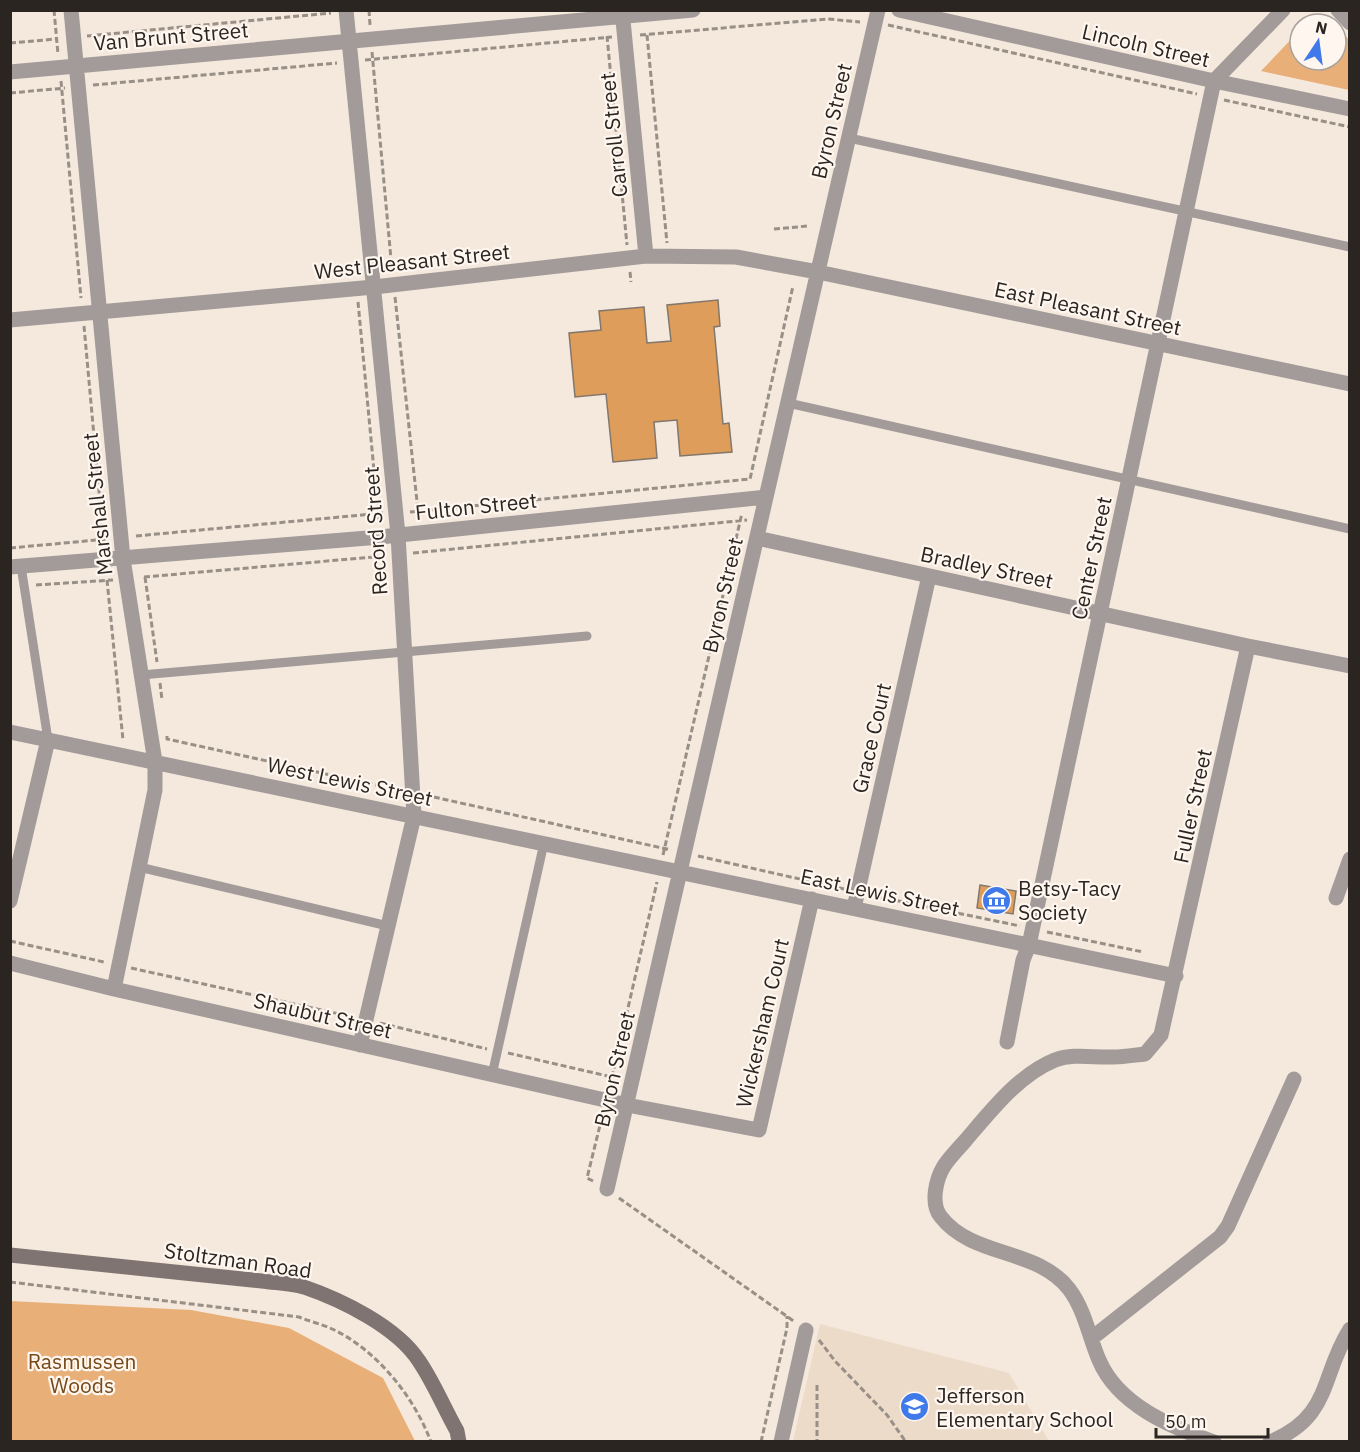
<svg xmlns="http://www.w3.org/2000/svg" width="1360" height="1452" font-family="'IBM Plex Sans',sans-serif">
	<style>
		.built { fill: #eddbca }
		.green { fill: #e8b078 }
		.building { fill: #de9d5a; stroke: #82776c; stroke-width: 1.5 }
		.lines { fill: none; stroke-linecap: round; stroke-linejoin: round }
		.path { stroke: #988f87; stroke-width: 3; stroke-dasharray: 6 3; stroke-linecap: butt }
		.lane { stroke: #a29b99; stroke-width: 9 }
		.street { stroke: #a29b99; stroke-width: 15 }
		.secondary { stroke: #7f7472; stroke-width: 15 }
		.labels { text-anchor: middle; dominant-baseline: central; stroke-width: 4.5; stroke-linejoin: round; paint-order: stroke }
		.street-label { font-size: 21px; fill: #2a2521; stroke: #fef6ef }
		.poi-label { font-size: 21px; fill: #2a2521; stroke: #fef6ef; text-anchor: start }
		.park-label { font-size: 21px; fill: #754a18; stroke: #fef6ef }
	</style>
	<rect width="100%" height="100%" fill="#f5e8dc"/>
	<path class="built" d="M820,1324l189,49 40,68h-256z"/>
	<path class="green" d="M1336,25l13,15v50l-88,-19 39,-41v30h36z
		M10,1301l181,9 98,18 94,50 32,63h-404z"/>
	<path class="building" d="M718,300l2,26 -6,1 9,97 6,-1 3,29 -52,4 -3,-36 -23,2 3,36 -44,4 -7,-68 -31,3 -6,-64 32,-3 -2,-19 45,-4 3,36 24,-2 -4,-36z
		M980,885l36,6 -3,23 -36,-6z"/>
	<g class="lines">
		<path class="path" d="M54,10l4,44
			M369,10l1,15
			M888,25l309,69
			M640,35l188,-16 32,3
			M647,35l20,208
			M87,36l244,-23
			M607,36l20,209
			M10,43l46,-4
			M372,52l20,218
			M365,60l247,-23
			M61,81l20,217
			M93,85l244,-22
			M10,93l55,-5
			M1224,100l126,27
			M774,229l34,-3
			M630,272l1,10
			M395,297l24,223
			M358,302l21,221
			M84,326l20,220
			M410,512l340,-33 43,-193
			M136,536l247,-23
			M10,548l98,-9
			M413,553l334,-33
			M144,577l241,-21
			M145,577l12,85
			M107,580l16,160
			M36,585l77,-5
			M160,683l2,17
			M167,736v3l232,51
			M425,795l246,55
			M663,855l79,-342
			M698,856l146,33
			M870,895l150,31
			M1047,932l96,20
			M10,941l94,21
			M131,968l222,49
			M380,1023l107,26
			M508,1053l104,24
			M610,1086l47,-204
			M593,1181l-6,-3 16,-65
			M619,1198l176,124
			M10,1282l289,35c10,4 21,7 31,11 45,20 84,68 101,114
			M819,1340l16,21 52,54 19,27
			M817,1385v57
			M761,1442l26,-114v-12"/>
		<path class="lane" d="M849,138l501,109
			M788,403l562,126
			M21,566l27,174
			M141,675l446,-39
			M139,867l249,59
			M492,1075l52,-232"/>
		<path class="street" d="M71,10l52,549 32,203v28l-41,199
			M346,10l52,525 16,281 -54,229
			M622,10l24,246
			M899,10l315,71 136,28
			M1338,10l12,13
			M10,72l683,-62
			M1214,81l69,-71
			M10,320l364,-33 272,-31 90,1 82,15 532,112
			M757,538l491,108 102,20
			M10,567l370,-30 386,-40
			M10,732l1166,244
			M1336,898l14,-39
			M10,901l38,-161
			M854,908l75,-332
			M10,963l104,26 513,116 132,25 53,-231
			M1007,1042l16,-82 6,-15 185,-864
			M607,1189l271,-1179
			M1092,1338l128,-101 8,-11 66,-147
			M781,1442l25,-112
			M1214,1442c-43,-15 -96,-37 -115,-82 -10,-23 -14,-50 -30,-71 -31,-41 -96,-31 -128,-72 -11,-13 -5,-38 3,-51 6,-9 14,-17 21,-25 25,-29 53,-66 90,-81 19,-7 39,-2 59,-3 10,0 21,-2 31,-3l16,-19 87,-389
			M1270,1442c62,-25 50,-66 80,-113"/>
		<path class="secondary" d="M10,1255l252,26c14,2 29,2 42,6 38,13 93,40 115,74 15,22 25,47 38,70l2,11"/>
	</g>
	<defs>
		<symbol id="museum-disc" viewBox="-11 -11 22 22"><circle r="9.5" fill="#4079e9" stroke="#fef6ef"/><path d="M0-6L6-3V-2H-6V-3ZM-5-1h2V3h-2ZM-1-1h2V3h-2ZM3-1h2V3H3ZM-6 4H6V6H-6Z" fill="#fff"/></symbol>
		<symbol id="school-disc" viewBox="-11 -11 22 22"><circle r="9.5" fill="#4079e9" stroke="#fef6ef"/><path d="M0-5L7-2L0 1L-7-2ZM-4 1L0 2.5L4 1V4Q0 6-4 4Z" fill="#fff"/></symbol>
	</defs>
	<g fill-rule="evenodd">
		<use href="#museum-disc" x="980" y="884" width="33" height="33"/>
		<use href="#school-disc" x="898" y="1390" width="33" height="33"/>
	</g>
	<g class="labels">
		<g class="street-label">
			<text transform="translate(171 36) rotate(-5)">Van Brunt Street</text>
			<text transform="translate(1146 45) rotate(13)">Lincoln Street</text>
			<text transform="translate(831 121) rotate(-77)">Byron Street</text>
			<text transform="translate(613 135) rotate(-96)">Carroll Street</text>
			<text transform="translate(412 261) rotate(-6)">West Pleasant Street</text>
			<text transform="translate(1088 308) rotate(12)">East Pleasant Street</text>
			<text transform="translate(97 504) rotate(-96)">Marshall Street</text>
			<text transform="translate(476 506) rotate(-6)">Fulton Street</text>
			<text transform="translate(375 531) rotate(-94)">Record Street</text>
			<text transform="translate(1091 558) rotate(-78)">Center Street</text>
			<text transform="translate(987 567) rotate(12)">Bradley Street</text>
			<text transform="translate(722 595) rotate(-77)">Byron Street</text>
			<text transform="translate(871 738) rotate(-77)">Grace Court</text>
			<text transform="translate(350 781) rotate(12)">West Lewis Street</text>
			<text transform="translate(1192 806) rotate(-78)">Fuller Street</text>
			<text transform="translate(880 892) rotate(12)">East Lewis Street</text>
			<text transform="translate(323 1015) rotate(13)">Shaubut Street</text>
			<text transform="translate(762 1023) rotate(-77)">Wickersham Court</text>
			<text transform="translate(614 1069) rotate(-77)">Byron Street</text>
			<text transform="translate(238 1260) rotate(8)">Stoltzman Road</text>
		</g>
		<g class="poi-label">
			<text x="1018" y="888">Betsy-Tacy<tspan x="1018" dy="24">Society</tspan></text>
			<text x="936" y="1395">Jefferson<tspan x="936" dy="24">Elementary School</tspan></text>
		</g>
		<g class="park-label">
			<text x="82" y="1361">Rasmussen<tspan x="82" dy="24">Woods</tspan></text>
		</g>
	</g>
	<rect width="1360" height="1452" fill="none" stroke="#2a2521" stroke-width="24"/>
	<g transform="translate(1318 42) rotate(13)"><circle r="28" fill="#fef6ef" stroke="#a9a29d" stroke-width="1.5"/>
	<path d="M0-4.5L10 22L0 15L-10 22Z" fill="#4079e9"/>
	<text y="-9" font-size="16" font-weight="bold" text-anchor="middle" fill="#2a2521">N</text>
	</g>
	<path d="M1156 1428v9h112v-9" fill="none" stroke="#2a2521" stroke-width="3"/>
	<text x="1165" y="1428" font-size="18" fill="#2a2521" stroke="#fef6ef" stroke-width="4.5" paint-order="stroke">50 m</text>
</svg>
